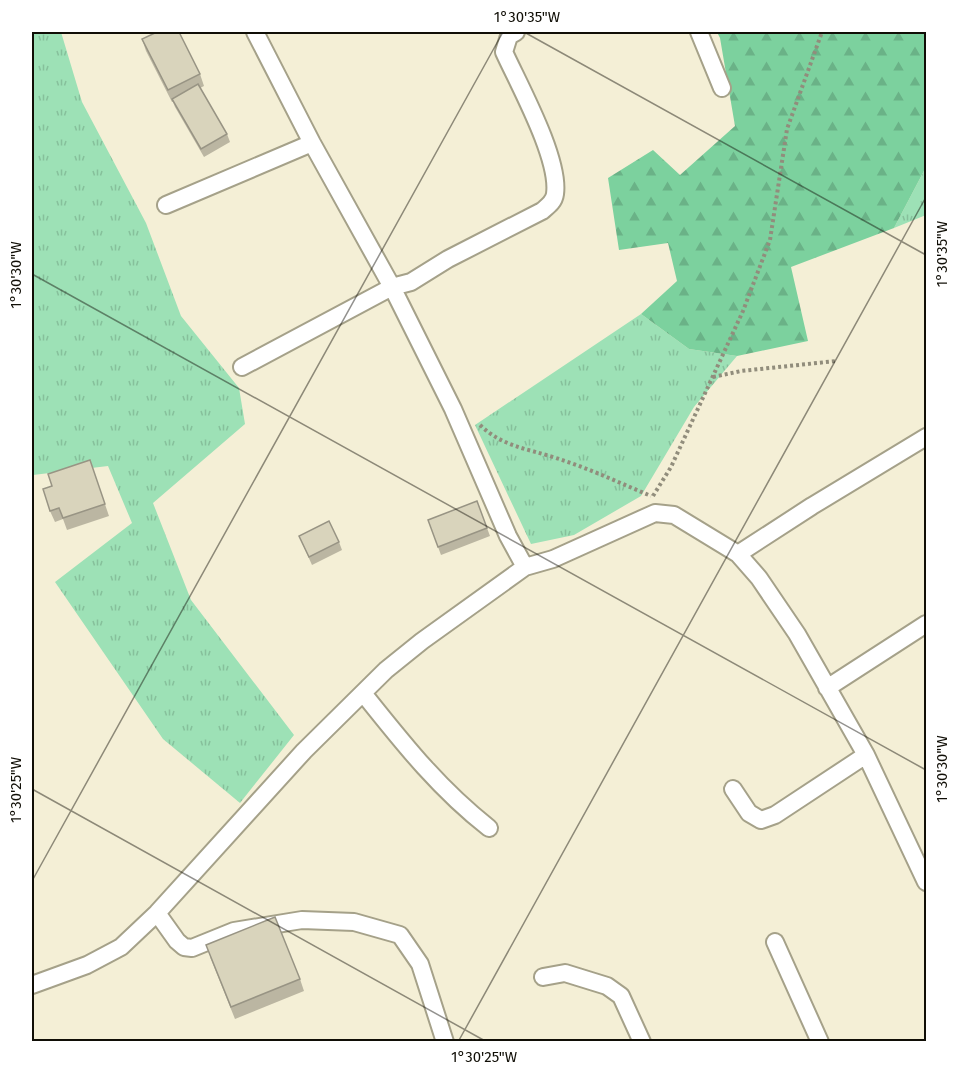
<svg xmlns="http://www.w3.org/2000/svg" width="958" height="1073" font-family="'Fira Sans',sans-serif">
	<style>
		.grass { fill: url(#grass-tufts) }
		.forest { fill: url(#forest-firs) }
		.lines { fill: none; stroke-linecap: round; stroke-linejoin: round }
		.street-casing { stroke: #a5a189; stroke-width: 20 }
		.path { stroke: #918d7c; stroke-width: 4; stroke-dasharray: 3 3; stroke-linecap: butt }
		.street { stroke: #fff; stroke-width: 16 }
		.wall { fill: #bbb6a2 }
		.building { fill: #d9d4bc; stroke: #989484; stroke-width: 1.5 }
		.ticks { fill: none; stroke: #100e06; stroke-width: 1.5; stroke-opacity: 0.45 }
		.neatline { fill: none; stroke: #100e06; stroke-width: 2 }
		.ticks-label { font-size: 15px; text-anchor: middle; fill: #100e06 }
	</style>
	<defs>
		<pattern id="grass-tufts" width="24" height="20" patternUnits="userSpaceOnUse" patternTransform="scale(1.5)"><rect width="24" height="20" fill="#9de1b6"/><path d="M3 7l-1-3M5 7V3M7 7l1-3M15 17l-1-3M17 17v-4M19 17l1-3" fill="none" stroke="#86c09b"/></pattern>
		<pattern id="forest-firs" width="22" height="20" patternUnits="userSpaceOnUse" patternTransform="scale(1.5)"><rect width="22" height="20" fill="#7cd19e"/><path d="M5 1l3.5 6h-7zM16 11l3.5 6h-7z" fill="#6ab287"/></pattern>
	</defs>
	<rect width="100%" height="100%" fill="#f4efd6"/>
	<path class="grass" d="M32,32h29l21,70 64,121 35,93 58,72 6,36 -92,79 38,97 103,135 -54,68 -77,-64 -108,-157 77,-59 -24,-57 -75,9 -1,-1z
		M926,167v48l-32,13z
		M641,314l48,35 48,7 -43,51 -53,89 -67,39 -43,9 -56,-119z"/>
	<path class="forest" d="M717,32h209v135l-32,61 -103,39 17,74 -71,15 -48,-7 -48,-35 36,-33 -9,-38 -49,7 -11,-72 45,-28 27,25 55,-49 -15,-88z"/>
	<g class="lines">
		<defs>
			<path id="street" d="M255,32l57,111 80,144 61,122 55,127 17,31
				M699,32l23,56
				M166,205l146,-62
				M242,367l150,-80 19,-5 37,-23 94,-48c6,-5 12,-9 13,-17 5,-35 -36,-109 -51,-142l5,-16 7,-4
				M738,554l74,-48 114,-69
				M827,688l99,-64
				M363,693c40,50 75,95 126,135
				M733,789l16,24 12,7 14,-5 91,-60
				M157,913l20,28 7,6 8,1 42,-17 68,-11 52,2 46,13 20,29 25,78
				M775,942l45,100
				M543,977l22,-4 42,13 14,10 21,46
				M32,985l55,-20 34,-18 36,-34 147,-162 82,-81 36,-29 103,-74 28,-8 102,-46 19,2 64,39 21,24 38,56 69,121 60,127"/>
		</defs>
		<use href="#street" class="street-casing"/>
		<path class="path" d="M713,377l28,-6 95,-10
			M480,425c23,22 46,23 76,33 32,10 64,25 95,38
			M653,496l18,-29 72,-156 27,-71 17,-111 35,-97"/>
		<use href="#street" class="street"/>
	</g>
	<path class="wall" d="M142,39l58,35 4,12 -4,2 27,46 3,8 -26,15 -29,-50 -2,-5h-1l-26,-51z
		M94,472l15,44 -42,14 -4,-11 -8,3 -5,-11z
		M477,501l13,35 -49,19 -13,-35z
		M299,536l40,6 3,8 -30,15z
		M210,957l90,22 4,12 -69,28z"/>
	<path class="building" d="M157,32h22l21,42 -32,16 -26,-51z
		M198,84l29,50 -26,15 -29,-50z
		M90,460l15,44 -42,14 -4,-10 -9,3 -7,-22 9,-3 -4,-12z
		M477,501l10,27 -49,19 -10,-27z
		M329,521l10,21 -30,15 -10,-21z
		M275,917l25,62 -69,28 -25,-62z"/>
	<path class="ticks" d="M524,32l402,223M32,274l894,496M32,789l455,253M32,881l471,-849M458,1042l468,-845"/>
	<rect width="958" height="1073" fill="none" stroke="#ffffff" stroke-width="66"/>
	<rect x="33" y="33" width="892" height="1007" class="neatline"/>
	<g class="ticks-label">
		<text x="527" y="22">1°30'35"W</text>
		<text transform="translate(942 254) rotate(-90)" y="5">1°30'35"W</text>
		<text transform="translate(16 275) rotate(-90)" y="5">1°30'30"W</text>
		<text transform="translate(942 769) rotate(-90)" y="5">1°30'30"W</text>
		<text transform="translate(16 790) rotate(-90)" y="5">1°30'25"W</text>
		<text x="484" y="1062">1°30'25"W</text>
	</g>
</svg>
